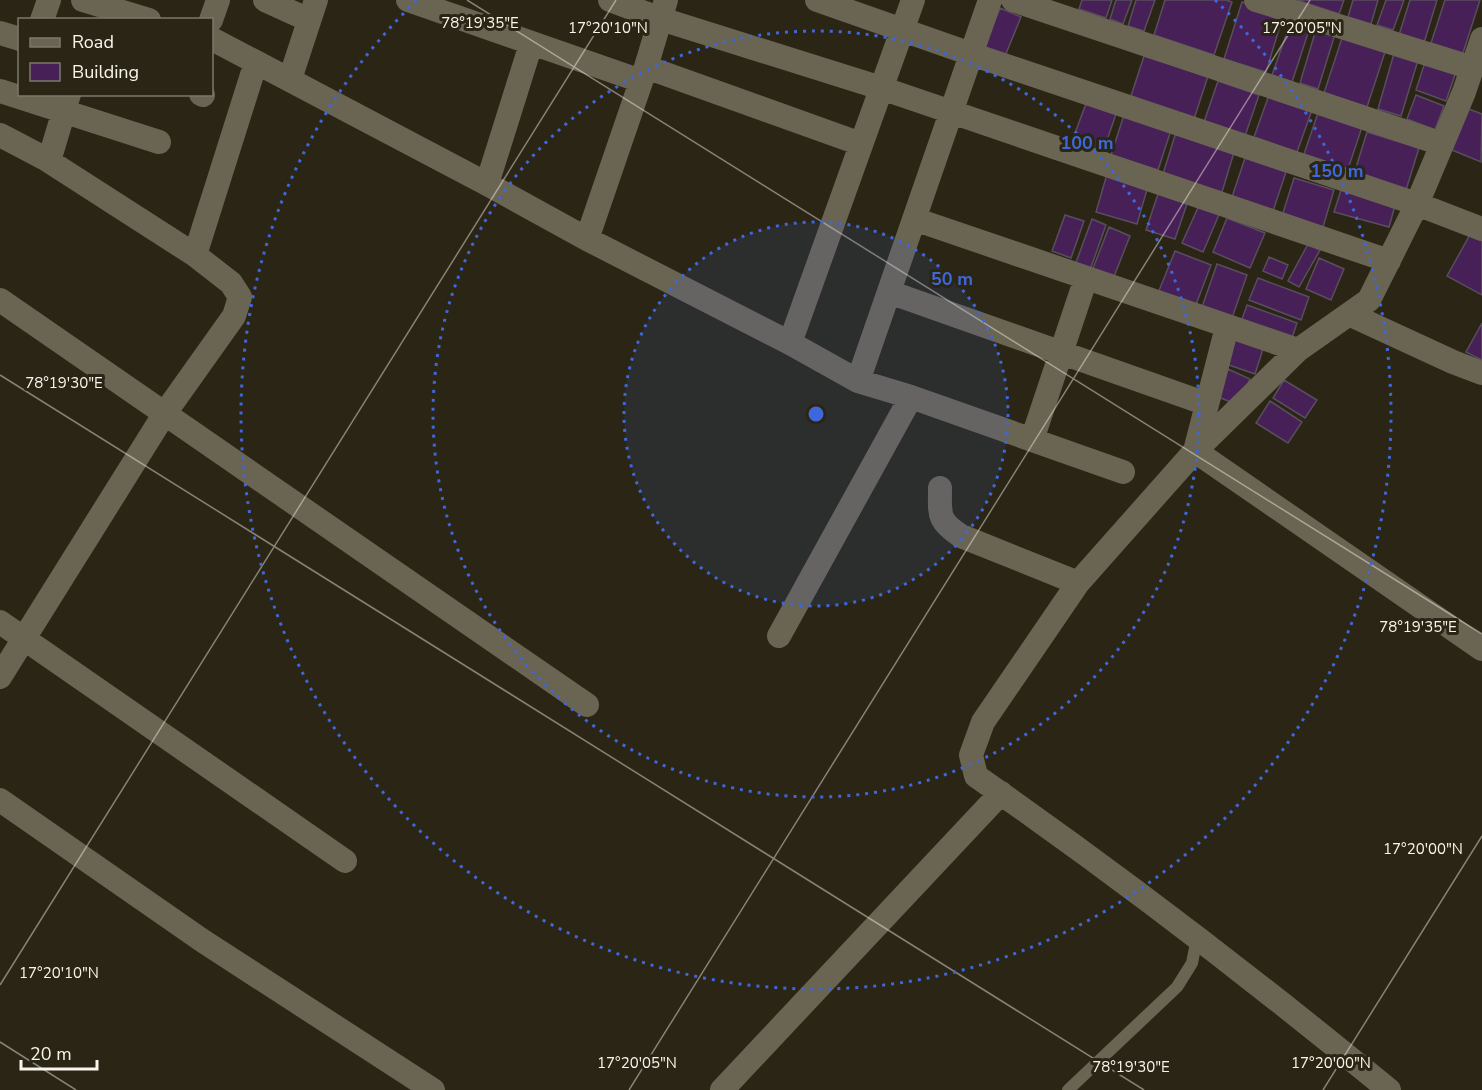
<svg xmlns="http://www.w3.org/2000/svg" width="1482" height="1090" font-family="'Nunito Sans',sans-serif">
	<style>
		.building { fill: #482058; stroke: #584e5d; stroke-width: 1.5 }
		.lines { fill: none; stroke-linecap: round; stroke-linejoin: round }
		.service { stroke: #6a6452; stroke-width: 12 }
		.minor { stroke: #6a6452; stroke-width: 24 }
		.ticks { fill: none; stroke: #f8f5eb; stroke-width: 1.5; stroke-opacity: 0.45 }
		.ring { fill: none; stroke: #3e67db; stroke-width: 3; stroke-dasharray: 3 6 }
		.ticks-label { font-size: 15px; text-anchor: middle; fill: #f8f5eb; stroke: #2a2515; stroke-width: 6; stroke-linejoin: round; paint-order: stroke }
		.centre { fill: #3e67db; stroke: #2a2515; stroke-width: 3 }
		.ring-label { font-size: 18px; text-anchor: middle; font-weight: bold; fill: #3e67db; stroke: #2a2515; stroke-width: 6; stroke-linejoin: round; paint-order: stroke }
	</style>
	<rect width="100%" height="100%" fill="#2a2515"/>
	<path class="building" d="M1082,0h30l-6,18 -27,-9z
		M1116,0h16l-9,24 -13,-5z
		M1136,0h19l-11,31 -16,-5z
		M1165,0h61l6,2 -18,53 -60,-20z
		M1297,0h47l-5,14z
		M1353,0h25l-7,24 -23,-7z
		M1386,0h18l-11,30 -16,-5z
		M1410,0h27l-13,43 -25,-8z
		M1445,0h35l-17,53 -32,-10z
		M1242,2l41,14 -17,56 -42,-13z
		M1000,8l21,9 -16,39 -21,-8z
		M1291,21l19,6 -18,55 -20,-7z
		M1317,26l19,5 -18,58 -18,-6z
		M1343,35l43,14 -19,58 -43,-14z
		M1395,50l24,7 -18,59 -23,-7z
		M1144,56l64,20 -14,43 -64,-20z
		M1426,59l31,10 -11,32 -30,-11z
		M1218,81l41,14 -14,41 -41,-14z
		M1269,95l43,15 -15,42 -43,-15z
		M1416,95l28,11 -9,24 -28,-11z
		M1087,101l30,10 -14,41 -31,-11z
		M1469,109l13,5 -1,48 -29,-12z
		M1125,112l47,15 -14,43 -47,-15z
		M1318,113l44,14 -14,42 -44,-15z
		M1176,132l59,17 -13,43 -59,-18z
		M1367,132l52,16 -13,42 -52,-16z
		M1245,158l41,14 -13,39 -41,-14z
		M1107,174l41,12 -11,38 -41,-12z
		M1294,178l40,12 -11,37 -41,-11z
		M1342,187l54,15 -7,25 -55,-15z
		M1160,188l29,10 -14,41 -29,-9z
		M1201,201l20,9 -18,42 -21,-9z
		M1065,215l19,6 -13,37 -19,-7z
		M1227,218l38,15 -15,35 -37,-16z
		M1092,219l14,6 -16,45 -15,-5z
		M1109,227l21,9 -17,43 -21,-8z
		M1472,231l10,6v58l-35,-19z
		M1308,244l12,6 -21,37 -11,-6z
		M1175,251l36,14 -16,42 -37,-14z
		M1269,257l19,8 -6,14 -19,-8z
		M1319,258l25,11 -13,31 -25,-11z
		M1217,264l30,11 -15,43 -30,-11z
		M1258,278l51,19 -8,23 -52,-20z
		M1247,305l50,18 -6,18 -50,-19z
		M1482,323v37l-16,-8z
		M1235,336l29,10 -9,28 -29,-10z
		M1228,369l22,10 -12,26 -22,-9z
		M1284,380l33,20 -12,18 -32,-20z
		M1270,401l32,21 -14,21 -32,-20z"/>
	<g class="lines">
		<path class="service" d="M1068,1090l109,-103 15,-24 5,-25"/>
		<path class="minor" d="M83,0l66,20
			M265,0l44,20
			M408,0l233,81
			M610,0l51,19 220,69 508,173
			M817,0l154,54 446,150 65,25
			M1013,0l429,144
			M1256,0l216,68
			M42,20l7,-20
			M211,20l7,-20
			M0,33l20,6
			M212,39l275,145 100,55 203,104 68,38 53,16 212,75
			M646,67l215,77
			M290,79l26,-79
			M0,91l159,51
			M201,94l2,1
			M0,135l44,23 151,97 36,28 9,14 -6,19 -69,97 -165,264
			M49,161l20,-67
			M487,184l44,-140
			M914,219l384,131
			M587,239l59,-172 20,-67
			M195,255l61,-193
			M889,292l318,112
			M0,300l587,405
			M1349,314l104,48 29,11
			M1227,327l-32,124 287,198
			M790,343l123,-343
			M858,381l132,-381
			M1032,440l54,-162
			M940,488c0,27 -3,32 21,48l117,47
			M0,622l345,239
			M779,636l132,-239
			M0,800l203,141 230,149
			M722,1090l279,-297
			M1389,1090c-134,-110 -271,-215 -413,-314l-5,-21 12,-33 95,-139 117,-132 103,-101 71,-50 48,-96 47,-112 18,-53"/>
	</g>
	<path class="ticks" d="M467,0l1015,634M0,375l1144,715M0,985l616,-985M0,1042l76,48M629,1090l681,-1090M1323,1090l159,-254"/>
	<circle cx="816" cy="414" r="192" fill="#3e67db" fill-opacity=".12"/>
	<g class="ring">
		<circle cx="816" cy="414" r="192"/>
		<circle cx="816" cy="414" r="383"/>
		<path d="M1215 0A575 575 0 1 1 417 0"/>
	</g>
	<g class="ticks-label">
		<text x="480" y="28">78°19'35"E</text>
		<text x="608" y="33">17°20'10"N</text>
		<text x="1302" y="33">17°20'05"N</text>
		<text x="64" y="388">78°19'30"E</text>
		<text x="1418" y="632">78°19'35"E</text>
		<text x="1423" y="854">17°20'00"N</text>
		<text x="59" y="978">17°20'10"N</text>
		<text x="637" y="1068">17°20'05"N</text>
		<text x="1331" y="1068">17°20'00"N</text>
		<text x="1131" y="1072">78°19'30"E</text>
	</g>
	<circle cx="816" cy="414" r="9" class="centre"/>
	<g class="ring-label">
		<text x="1087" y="149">100 m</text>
		<text x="1337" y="177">150 m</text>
		<text x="952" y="285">50 m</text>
	</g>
	<rect x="18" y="18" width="195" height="78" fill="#2a2515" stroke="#7c786b" stroke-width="1.5"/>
	<rect x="30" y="38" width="30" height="9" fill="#6a6452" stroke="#7c786b" stroke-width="1.5"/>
	<text x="72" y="48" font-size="18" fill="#f8f5eb">Road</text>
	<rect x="30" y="63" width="30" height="18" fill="#482058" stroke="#7c786b" stroke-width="1.5"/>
	<text x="72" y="78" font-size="18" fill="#f8f5eb">Building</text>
	<path d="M21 1060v9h76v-9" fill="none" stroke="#f8f5eb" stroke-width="3"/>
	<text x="30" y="1060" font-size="18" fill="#f8f5eb" stroke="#2a2515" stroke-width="4.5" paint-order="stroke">20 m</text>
</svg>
